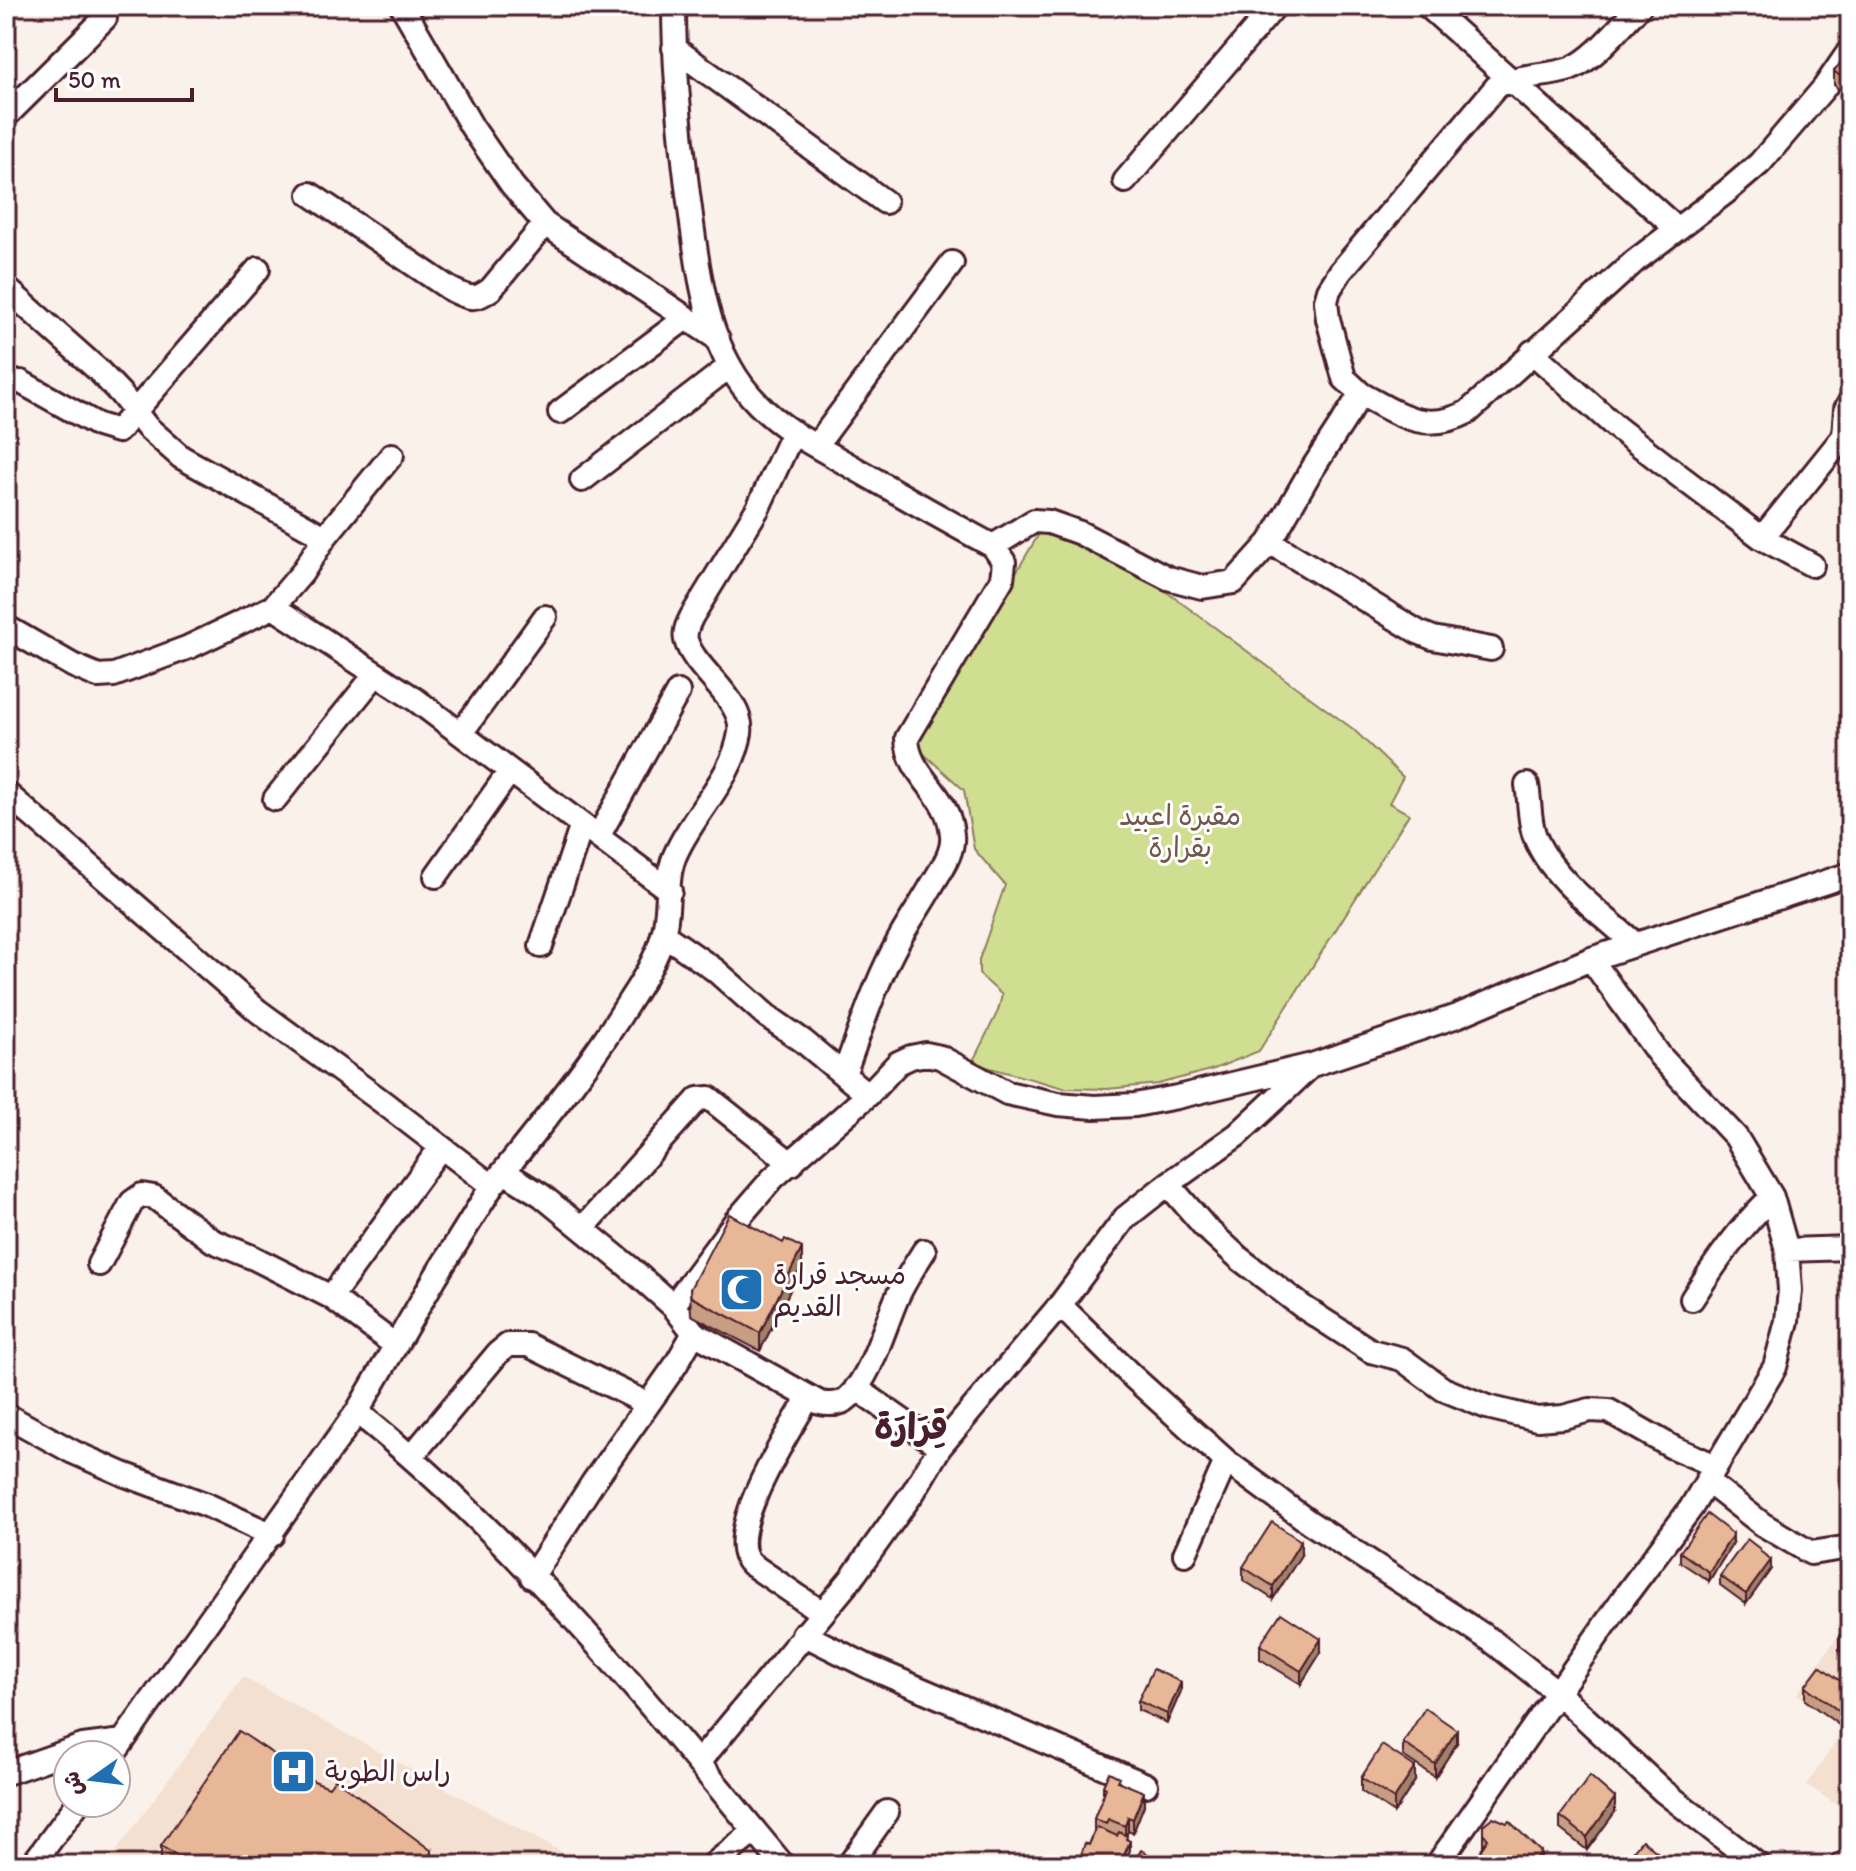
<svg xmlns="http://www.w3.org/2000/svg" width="1856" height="1871" font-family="Itim,'Playpen Sans Arabic',sans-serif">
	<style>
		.built { fill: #f4e0d1 }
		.green { fill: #d0de92; stroke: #8d7e5e; stroke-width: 2 }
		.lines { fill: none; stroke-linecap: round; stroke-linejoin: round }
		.minor-casing { stroke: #4a1f2b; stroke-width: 28 }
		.minor { stroke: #fff; stroke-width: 22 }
		.wall { fill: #c79d83; stroke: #4a1f2b; stroke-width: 2 }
		.shaded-wall { fill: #a2806a; stroke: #4a1f2b; stroke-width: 2 }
		.building { fill: #e7b798; stroke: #4a1f2b; stroke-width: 2 }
		.labels { text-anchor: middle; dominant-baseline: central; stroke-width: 6; stroke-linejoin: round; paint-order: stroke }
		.park-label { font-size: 28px; fill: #72584a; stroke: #fff }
		.poi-label { font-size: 28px; fill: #4a1f2b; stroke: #fff; text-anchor: start }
		.district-label { font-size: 36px; font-weight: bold; fill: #4a1f2b; stroke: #fff }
	</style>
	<rect width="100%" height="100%" fill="#faf1ea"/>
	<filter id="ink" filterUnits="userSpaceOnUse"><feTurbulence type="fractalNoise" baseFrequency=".0125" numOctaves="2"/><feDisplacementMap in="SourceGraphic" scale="16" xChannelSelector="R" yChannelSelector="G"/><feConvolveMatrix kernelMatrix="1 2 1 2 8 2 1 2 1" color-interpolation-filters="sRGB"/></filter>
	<g filter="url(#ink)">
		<path class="built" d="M1850,1619v195l-43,-29 37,-56 -47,-35z
			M243,1677l342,188h-479z"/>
		<path class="green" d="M1043,527l110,55 200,147 50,48 -14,26 20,11 -150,237 -45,18 -56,15 -51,5 -43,-1 -92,-25 26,-52 4,-16 -23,-21v-14l26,-75 -31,-36 -10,-59 -50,-45z"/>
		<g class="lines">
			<defs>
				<path id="minor" d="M402,6l70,121 40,58 33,39 173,115
					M674,6c0,64 6,125 14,188 10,72 16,156 70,210 27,28 64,45 96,64 46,26 92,53 139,78l11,16 -2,17 -95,159c1,39 42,54 45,97 2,18 -12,36 -20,50 -10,18 -22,35 -32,53 -24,42 -39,91 -56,136
					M1428,6l249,223
					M674,48l211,154
					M6,116l99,-98
					M1125,181l150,-175
					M310,194l140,95c19,9 24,13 41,0l54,-65
					M6,288l92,82 22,23 27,34 34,30 144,80
					M1532,352l84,75 53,41 93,70 50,27
					M21,382l77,43 20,6 140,-162
					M1361,394c39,21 64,40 107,18l167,-151 91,-69 34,-29 64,-75 26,-38
					M560,412l126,-94
					M816,446l136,-183
					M582,480l148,-114
					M1762,538l82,-102 2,-27 4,-7
					M1270,542l148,90 15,6 58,11
					M993,546l41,-25 15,1 31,11 88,45 34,9 32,-5 36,-40 39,-68 52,-80 -17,-16 -16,-59 -2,-18 3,-11 12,-19 156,-185c23,-12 49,-9 73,-17 24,-9 51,-44 70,-63
					M273,607l143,93 254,191
					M6,627l66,38 26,11 16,-1 75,-28 84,-40 29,-34 23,-36 67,-82
					M461,733l84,-116
					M1527,785c3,16 2,34 7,49 15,43 68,80 101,110
					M6,793l252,218 122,89 112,86 -56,90 -79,136 -244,343
					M275,799l101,-125
					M598,837l80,-145
					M436,876l74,-105
					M663,934l52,36 52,46 36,25 65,54
					M541,946l41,-121
					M504,1172l37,23 88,72 44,39 21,27 126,70c10,2 21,2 29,-6 22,-21 35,-69 47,-97 7,-17 18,-33 28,-49
					M1168,1184l37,43 35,32 63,48 68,44 31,8 41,30 44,18 50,12 26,-2 27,-7 19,1 63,36 44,19
					M492,1186c48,-60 98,-120 138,-186 13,-20 27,-42 33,-65 8,-27 1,-59 14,-84 18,-39 56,-74 63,-118 5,-33 -46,-63 -54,-93 -2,-9 2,-16 6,-24l66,-108 35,-76
					M583,1228l115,-129 11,-1 83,66
					M1787,1250l63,-2
					M99,1264l33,-62 10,-7 12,2 59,44 41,17 77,39 64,48
					M331,1297l110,-150
					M1692,1299c24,-37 47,-71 80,-102
					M1060,1305l72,71 94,85 83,61 183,119 65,51 106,99 95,74
					M673,1306l62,-84 38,-44 95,-83 30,-32 13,-6 15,-3 14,3 67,36 51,11 36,3 41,-2 42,-8 135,-32 145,-49 134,-57 259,-85
					M856,1388l84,59
					M809,1397c-17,29 -89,139 -58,167l70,48
					M357,1412c161,128 295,295 426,453
					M6,1415l67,37 50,22 84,31 65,30
					M411,1457l87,-104 10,-8h20l120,59
					M1707,1481l55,43 49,29 39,-6
					M1185,1554l41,-93
					M532,1577l62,-96 81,-115 19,-33
					M803,1634l68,34 275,117
					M699,1762l152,-183 63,-88 26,-44 120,-142 65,-87 43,-34 69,-49 74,-69
					M6,1773l77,-27 40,-5
					M32,1865l46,-62
					M713,1865l42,-34
					M849,1865l38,-53
					M1437,1865l188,-269 66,-88 84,-141 12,-46 3,-31 -3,-40 -15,-53 -36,-60 -76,-81 -69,-97
					M1842,1865l8,-4"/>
			</defs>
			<use href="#minor" class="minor-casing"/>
			<use href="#minor" class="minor"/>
		</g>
		<path class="wall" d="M1850,51v47l-16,-13v-14z
			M802,1266l-42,85 -69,-36 -1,-26z
			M1733,1543l-24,38 -29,-19v-10z
			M1760,1552l11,17 -25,35 -26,-19v-9z
			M1301,1555l-28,44 -30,-19v-13z
			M1850,1623v35l-11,-8v-14z
			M1260,1645l61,7 -20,32 -41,-25z
			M1805,1686l45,2v45l-45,-33z
			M1181,1691l-14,32 -29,-13v-9z
			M1403,1743h54l-22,34 -32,-21z
			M1361,1778l54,3 -21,32 -33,-22z
			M1119,1781l25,24 -11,28 -5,-2 -2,5 4,14 -6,15h-40l-3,-1v-9l8,-10 5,-13v-13l9,-23v-10z
			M1615,1812l-28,38 -27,-21v-13z
			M1483,1825l58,40h-61v-14l3,-4z
			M161,1846l271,19h-270l-1,-1z"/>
		<path class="shaded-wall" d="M802,1248v18l-42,85v-18z
			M1733,1534v9l-24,38v-9z
			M1301,1541v14l-28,44v-13z
			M1771,1560v9l-25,35v-10z
			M1321,1639v13l-20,32v-13z
			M1181,1682v9l-14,32v-9z
			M1457,1730v13l-22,34v-13z
			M1415,1767v14l-21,32v-14z
			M1144,1792v13l-11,28v-14z
			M1615,1798v14l-28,38v-13z
			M1128,1817v14l-3,9v-14z
			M1130,1841v9l-6,15h-4z
			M432,1851v14h-8z
			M1541,1852v13h-10z"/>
		<path class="building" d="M1850,51v33l-16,-13z
			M729,1214l54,29 2,-4 17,9 -42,85 -69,-36 -1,-8z
			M1707,1514l26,20 -24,38 -29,-20z
			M1272,1522l29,19 -28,45 -30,-19z
			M1747,1539l13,10v2l11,9 -25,34 -26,-18z
			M1281,1613l40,26 -20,32 -41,-26z
			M1850,1623v21l-11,-8z
			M1820,1666l30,22v31l-45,-33z
			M1153,1669l28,13 -14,32 -29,-13z
			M1425,1708l32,22 -22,34 -32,-21z
			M239,1731l75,50 15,6 6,-8 97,72 -8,14h-232l-31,-19z
			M1382,1745l33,22 -21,32 -33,-21z
			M1109,1772l10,5 -2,4 27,11 -11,27 -5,-2 -3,9 -17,-7 -2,5 -12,-5 12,-31 -3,-2z
			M1590,1776l25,22 -28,39 -27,-21z
			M1493,1817l14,6 2,-2 32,31 -10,13h-41l-2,-2v-3l-8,-9 8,-12 -5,-6v-8z
			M1097,1827l20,9 2,-4 8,4 -1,3 4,2 -10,24h-15l-24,-10 4,-12 4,2z
			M1642,1840l31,25h-51z
			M1141,1850l26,15h-35z"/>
	</g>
	<defs>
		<symbol id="mosque-square" viewBox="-11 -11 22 22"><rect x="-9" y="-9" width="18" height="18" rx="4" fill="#1f6fb2" stroke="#fff"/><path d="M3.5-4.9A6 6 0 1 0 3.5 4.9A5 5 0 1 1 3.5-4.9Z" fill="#fff"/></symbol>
		<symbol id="hospital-square" viewBox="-11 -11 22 22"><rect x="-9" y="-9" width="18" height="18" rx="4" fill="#1f6fb2" stroke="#fff"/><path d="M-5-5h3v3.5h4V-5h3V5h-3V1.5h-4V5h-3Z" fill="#fff"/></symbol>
	</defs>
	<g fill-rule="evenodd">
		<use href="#mosque-square" x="716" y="1264" width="51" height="51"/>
		<use href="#hospital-square" x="268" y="1746" width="51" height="51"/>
	</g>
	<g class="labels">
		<g class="park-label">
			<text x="1180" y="815">مقبرة اعبيد<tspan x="1180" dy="32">بقرارة</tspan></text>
		</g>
		<g class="poi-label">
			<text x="773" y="1274">مسجد قرارة<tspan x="773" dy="32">القديم</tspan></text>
			<text x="325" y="1771">راس الطوبة</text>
		</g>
		<g class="district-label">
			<text x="911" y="1426">قِرَارَة</text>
		</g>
	</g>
	<rect width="1856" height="1871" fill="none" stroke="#fff" stroke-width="32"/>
	<rect x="16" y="16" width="1824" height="1839" fill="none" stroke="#4a1f2b" stroke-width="3" filter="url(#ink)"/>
	<g transform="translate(92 1779) rotate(256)"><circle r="38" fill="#ffffff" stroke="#b7a5aa" stroke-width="2"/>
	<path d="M0-6L14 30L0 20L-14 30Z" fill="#1f6fb2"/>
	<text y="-12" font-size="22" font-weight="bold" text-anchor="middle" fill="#4a1f2b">ش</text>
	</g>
	<path d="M56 88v12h136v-12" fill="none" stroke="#4a1f2b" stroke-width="4"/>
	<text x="68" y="88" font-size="24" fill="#4a1f2b" stroke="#ffffff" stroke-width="6" paint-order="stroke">50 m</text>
</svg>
